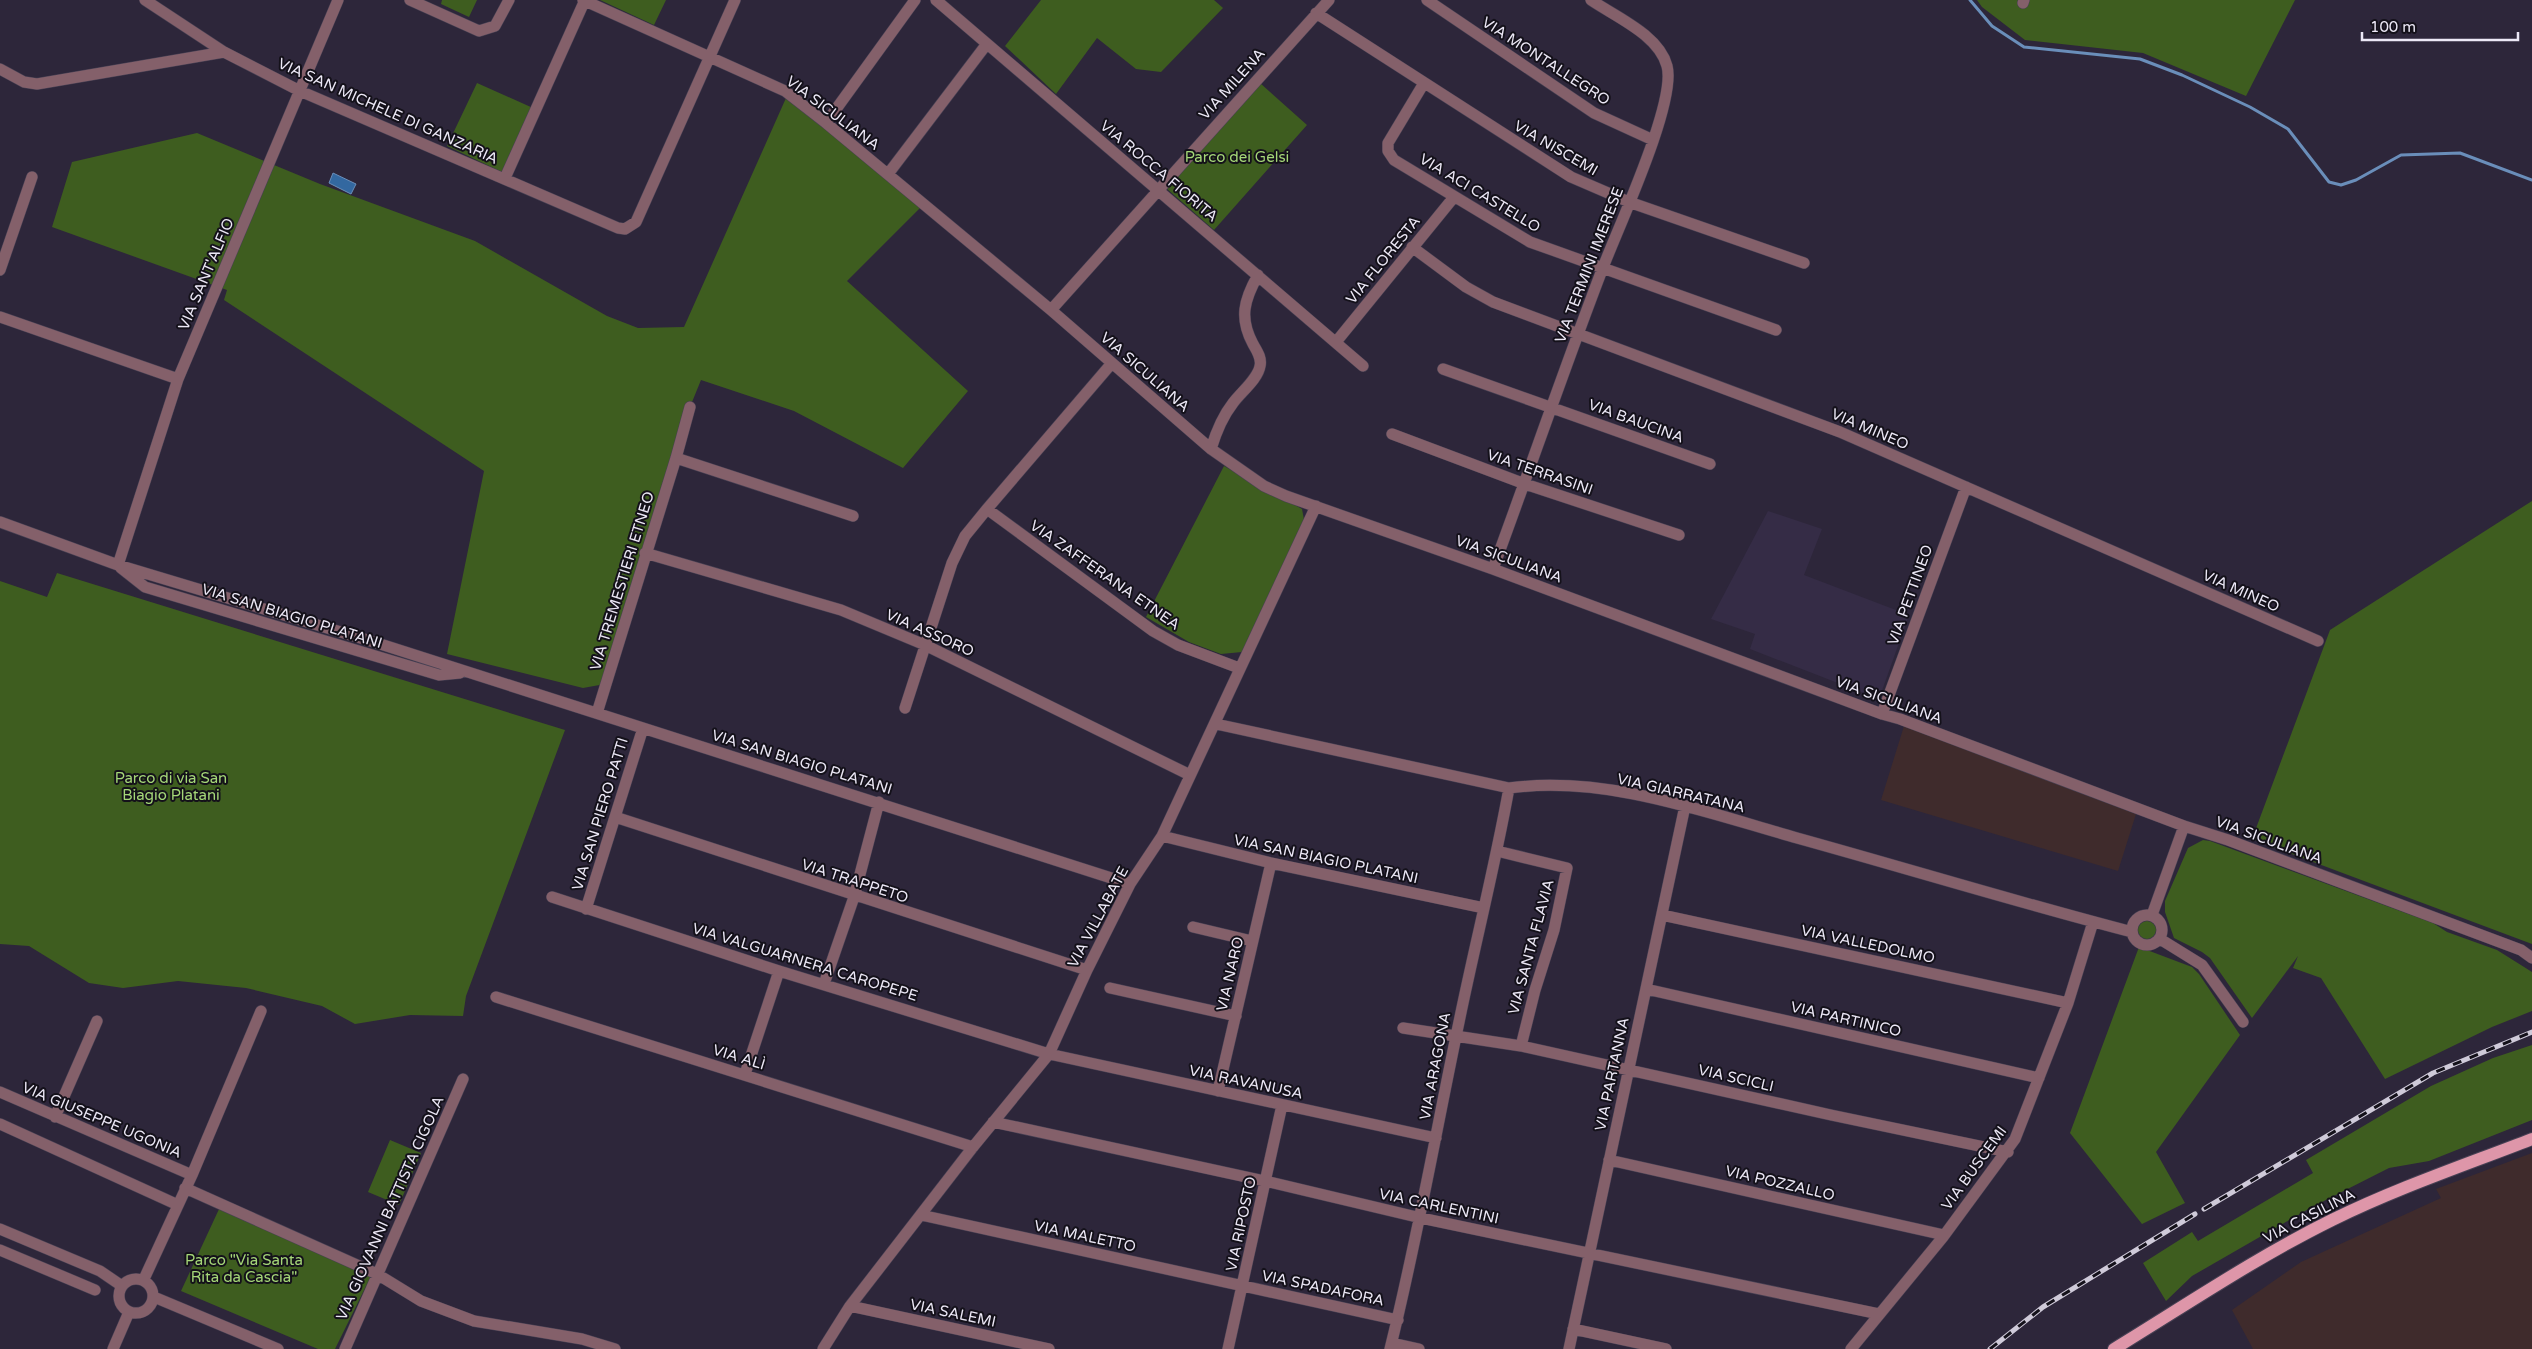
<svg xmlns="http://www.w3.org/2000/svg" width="2532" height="1349" font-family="'Varela Round',sans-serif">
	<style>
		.built { fill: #352c46 }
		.industrial { fill: #3f2b2c }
		.green { fill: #3e5d1f }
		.water { fill: #3368a0; stroke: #6a8eba }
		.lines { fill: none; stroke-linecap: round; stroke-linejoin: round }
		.stream { stroke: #6a8eba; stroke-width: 3 }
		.street-casing { stroke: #484154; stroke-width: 12 }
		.primary-casing { stroke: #484154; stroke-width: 14 }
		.street { stroke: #84606a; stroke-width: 11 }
		.primary { stroke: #de96a9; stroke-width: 12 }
		.rail-casing { stroke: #cfcad9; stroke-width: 5 }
		.rail { stroke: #14111a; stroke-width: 3; stroke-dasharray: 9; stroke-linecap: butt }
		.labels { text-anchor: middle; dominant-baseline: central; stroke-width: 4; stroke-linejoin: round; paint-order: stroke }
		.street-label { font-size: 15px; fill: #ece8f6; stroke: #14111a }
		.park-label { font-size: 15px; fill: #a5d778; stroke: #14111a }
	</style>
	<rect width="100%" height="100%" fill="#2d263a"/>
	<path class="built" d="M1768,511l54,18 -18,46 105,40 -30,84 -129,-50 5,-15 -44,-15z"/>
	<path class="industrial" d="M1904,726l232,88 -18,57 -237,-71z
		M2532,1153v196h-279l-21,-39 69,-48 140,-64 -5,-9z"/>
	<path class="green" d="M442,0h35l-8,17 -28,-13z
		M600,0h66l-12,25z
		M1041,0h173l9,8 -62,64 -25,-3 -39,-31 -41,56 -51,-48z
		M1977,0h318l-49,96 -103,-43 -118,-13 -43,-33z
		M477,83l56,25 -29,65 -57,-27z
		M1260,83l47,42 -93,105 -48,-42z
		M786,98l138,106 -77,77 121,110 -65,77 -109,-57 -93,-31 -11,27 -85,277 -22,4 -136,-34 37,-183 -260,-171 3,-10 -175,-63 20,-65 125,-29 123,51 155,57 132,75 31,12 46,-1z
		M1224,466l78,43 3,16 -63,127 -21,2 -32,-12 -43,-25z
		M2532,501v443l-280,-105 78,-209z
		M57,573l508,157 -99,266 -3,20 -53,-1 -55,9 -33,-18 -76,-18 -68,-7 -55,7 -34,-5 -60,-37 -29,-2v-363l47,16z
		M2203,840l7,1 223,82 14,9 50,18 35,22v39l-40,16 -107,52 -64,-101 -28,-10 5,-12 -46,62 -42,-60 -8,-6 -28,-14 -9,-26v-11l23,-53z
		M2138 930a9 9 0 1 1 18 0a9 9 0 1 1-18 0Z
		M2139,947l53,20 7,7 41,61 -84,117 29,51 -43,21 -72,-91z
		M2532,1045v75l-103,41 -40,7 -77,39 -120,69 -26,25 -23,-38 49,-31 6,9 115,-68 -7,-13 125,-74 62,-28z
		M390,1140l31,13 -22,52 -31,-13z
		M220,1207l151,69 -36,73h-17l-137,-58z"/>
	<path class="water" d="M333,173l23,11 -5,10 -22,-11z"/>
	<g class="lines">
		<path class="stream" d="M1970,0l22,26 32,21 116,12 42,16 68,32 38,22 41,53 12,3 15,-5 45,-25 59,-2 72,27"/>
		<defs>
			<path id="street" d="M145,0l79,52 76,39 318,137 7,1 11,-7 99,-222
				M410,0l69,31 16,-5 14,-26
				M583,0l202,91 41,32 225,187 160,139 53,37 22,10 207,73 389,145 18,5 284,107 44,14 293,110 11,8
				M936,0l427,366
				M1427,0l167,113 59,27
				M2023,3l1,-3
				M1316,13l255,164 58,25 175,61
				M0,69l24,13 13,2 187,-32
				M1424,83l-36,60v8l6,9 136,82 246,88
				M826,123l89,-123
				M888,174l98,-129
				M505,178l80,-178
				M1412,247l54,40 27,15 347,130 478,209
				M0,270l32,-93
				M1051,310l278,-310
				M0,317l178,62
				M1336,342l118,-145
				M1443,369l267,95
				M1392,434l133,50 154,51
				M1211,449c5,-17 11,-32 22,-46 8,-11 25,-24 27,-37 2,-8 -3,-15 -7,-22 -14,-26 -9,-44 5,-69
				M676,458l177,58
				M987,509l166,122 25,14 61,23
				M0,522l118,43 256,77 756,242
				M645,553l196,57 84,35 265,130
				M118,565l60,-186 160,-379
				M121,568l24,19 20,6 274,82 21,-2
				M1493,569c37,-100 71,-200 109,-299 15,-40 75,-168 65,-204 -8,-31 -51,-49 -76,-66
				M905,708l47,-145 13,-27 22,-27 125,-146
				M597,713l79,-255 14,-51
				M1882,714l84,-227
				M1216,724l293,64c97,-13 196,24 288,50 112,31 223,65 335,94
				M615,817l472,153
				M1162,836l109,27 213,45
				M1497,851l70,17 -13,62 -19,60 -14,56
				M552,897l227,74 270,83 387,84
				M586,909l57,-181
				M2132 930a15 15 0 1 1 30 0a15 15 0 1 1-30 0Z
				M1662,915l406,88
				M2152,915l32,-89
				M1193,927l59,14
				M2160,939l42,26 41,57
				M824,984l30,-87 25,-95
				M1110,988l126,28
				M1646,989l393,89
				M496,997l477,150
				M1403,1028l118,18 310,69 177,37
				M745,1074l34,-103
				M1218,1091l53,-228
				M0,1092l192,83
				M55,1117l42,-96
				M993,1122l272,59 156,37 458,96
				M0,1124l178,81
				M1609,1160l335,75
				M185,1188l192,86 44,27 53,20 108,18 33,10
				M921,1215l477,105
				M0,1229l100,42 22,15
				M0,1250l95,40
				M119 1296a17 17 0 1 1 34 0a17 17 0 1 1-34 0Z
				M144,1279l48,-104 69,-164
				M154,1297l124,52
				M850,1306l199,43
				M1573,1329l93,20
				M1392,1343l27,6
				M113,1349l16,-37
				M345,1349l118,-270
				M823,1349l27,-43 123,-159 76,-93 38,-84 43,-86 32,-48 154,-330
				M1228,1349l54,-244
				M1390,1349c27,-108 46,-218 69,-327 16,-78 36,-156 50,-234
				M1569,1349l116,-543
				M1851,1349l92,-112 72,-98 53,-136 25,-81"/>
			<path id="primary" d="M2114,1349c72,-44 143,-92 218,-129 65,-32 133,-55 200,-81"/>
		</defs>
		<use href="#street" class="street-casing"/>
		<use href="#primary" class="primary-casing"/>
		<use href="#street" class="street"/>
		<use href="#primary" class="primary"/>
		<defs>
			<path id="rail" d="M2204,1209l229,-136 99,-41
				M1990,1349l53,-42 152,-93"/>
		</defs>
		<use href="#rail" class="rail-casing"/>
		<use href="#rail" class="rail"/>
	</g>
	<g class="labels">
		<g class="street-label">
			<text transform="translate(1546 61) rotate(33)">VIA MONTALLEGRO</text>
			<text transform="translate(1232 84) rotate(-48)">VIA MILENA</text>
			<text transform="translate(388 111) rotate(24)">VIA SAN MICHELE DI GANZARIA</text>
			<text transform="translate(833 113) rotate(37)">VIA SICULIANA</text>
			<text transform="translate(1556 148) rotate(30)">VIA NISCEMI</text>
			<text transform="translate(1159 171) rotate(40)">VIA ROCCA FIORITA</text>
			<text transform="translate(1480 193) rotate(31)">VIA ACI CASTELLO</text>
			<text transform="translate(1383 260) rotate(-51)">VIA FLORESTA</text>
			<text transform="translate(1589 265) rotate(-69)">VIA TERMINI IMERESE</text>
			<text transform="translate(206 274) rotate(-67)">VIA SANT'ALFIO</text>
			<text transform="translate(1145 372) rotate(41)">VIA SICULIANA</text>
			<text transform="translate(1636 421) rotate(20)">VIA BAUCINA</text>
			<text transform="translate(1870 429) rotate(23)">VIA MINEO</text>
			<text transform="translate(1540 472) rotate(19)">VIA TERRASINI</text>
			<text transform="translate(1509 559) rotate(20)">VIA SICULIANA</text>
			<text transform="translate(1105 575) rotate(35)">VIA ZAFFERANA ETNEA</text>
			<text transform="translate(622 581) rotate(-73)">VIA TREMESTIERI ETNEO</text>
			<text transform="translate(2241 591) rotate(24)">VIA MINEO</text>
			<text transform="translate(1910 595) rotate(-70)">VIA PETTINEO</text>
			<text transform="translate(292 616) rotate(17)">VIA SAN BIAGIO PLATANI</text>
			<text transform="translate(930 633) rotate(24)">VIA ASSORO</text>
			<text transform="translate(1889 700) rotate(20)">VIA SICULIANA</text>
			<text transform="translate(802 762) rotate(17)">VIA SAN BIAGIO PLATANI</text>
			<text transform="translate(1681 793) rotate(13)">VIA GIARRATANA</text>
			<text transform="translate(600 814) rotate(-73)">VIA SAN PIERO PATTI</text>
			<text transform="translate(2269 840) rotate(20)">VIA SICULIANA</text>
			<text transform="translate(1326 859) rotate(12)">VIA SAN BIAGIO PLATANI</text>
			<text transform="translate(855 881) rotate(18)">VIA TRAPPETO</text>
			<text transform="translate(1098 917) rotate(-62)">VIA VILLABATE</text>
			<text transform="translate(1868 944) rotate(12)">VIA VALLEDOLMO</text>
			<text transform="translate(1531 947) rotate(-75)">VIA SANTA FLAVIA</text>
			<text transform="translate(805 962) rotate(17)">VIA VALGUARNERA CAROPEPE</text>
			<text transform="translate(1230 974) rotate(-77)">VIA NARO</text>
			<text transform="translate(1846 1019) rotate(13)">VIA PARTINICO</text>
			<text transform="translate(739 1057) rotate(17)">VIA ALÌ</text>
			<text transform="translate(1435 1066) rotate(-79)">VIA ARAGONA</text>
			<text transform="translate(1612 1074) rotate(-78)">VIA PARTANNA</text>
			<text transform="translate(1736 1078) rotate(13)">VIA SCICLI</text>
			<text transform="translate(1246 1082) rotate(12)">VIA RAVANUSA</text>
			<text transform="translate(102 1120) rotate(23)">VIA GIUSEPPE UGONIA</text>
			<text transform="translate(1974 1168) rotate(-54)">VIA BUSCEMI</text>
			<text transform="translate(1780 1183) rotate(13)">VIA POZZALLO</text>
			<text transform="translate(1439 1206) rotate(12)">VIA CARLENTINI</text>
			<text transform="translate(390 1208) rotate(-66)">VIA GIOVANNI BATTISTA CIGOLA</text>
			<text transform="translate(2309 1216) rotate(-27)">VIA CASILINA</text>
			<text transform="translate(1241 1224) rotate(-78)">VIA RIPOSTO</text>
			<text transform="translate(1085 1236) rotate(12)">VIA MALETTO</text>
			<text transform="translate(1323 1288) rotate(12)">VIA SPADAFORA</text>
			<text transform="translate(953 1313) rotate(12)">VIA SALEMI</text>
		</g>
		<g class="park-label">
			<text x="1237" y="157">Parco dei Gelsi</text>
			<text x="171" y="778">Parco di via San<tspan x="171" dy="17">Biagio Platani</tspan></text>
			<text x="244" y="1260">Parco "Via Santa<tspan x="244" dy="17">Rita da Cascia"</tspan></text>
		</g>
	</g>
	<path d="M2362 32v8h156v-8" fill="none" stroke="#ece8f6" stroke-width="2.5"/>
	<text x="2370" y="32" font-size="15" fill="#ece8f6" stroke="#14111a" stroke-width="4" paint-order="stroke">100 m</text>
</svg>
